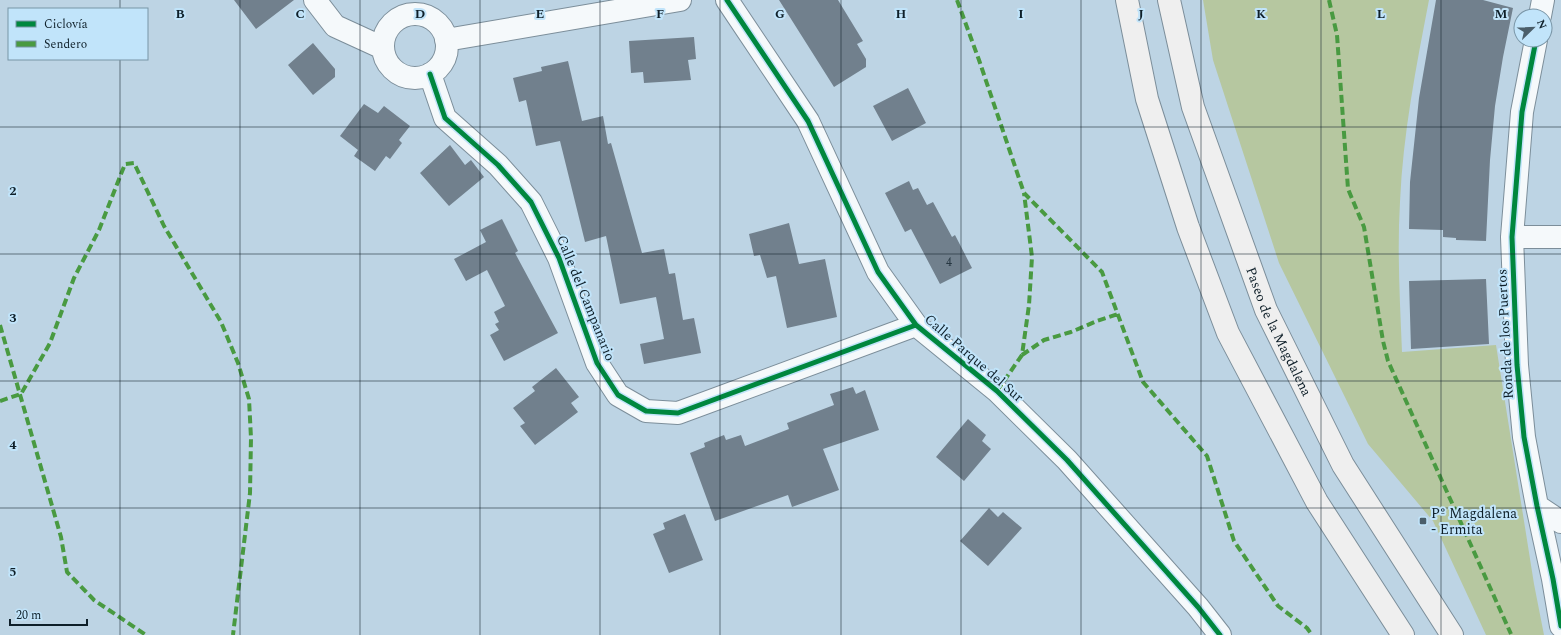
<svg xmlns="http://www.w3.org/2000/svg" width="1561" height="635" font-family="Spectral,serif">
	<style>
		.green { fill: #b6c7a0 }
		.building { fill: #71808d }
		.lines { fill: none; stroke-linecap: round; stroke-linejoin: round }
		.minor-casing { stroke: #7c8e9a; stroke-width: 24 }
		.secondary-casing { stroke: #7c8e9a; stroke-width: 24 }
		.minor { stroke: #f5f9fb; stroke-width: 22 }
		.secondary { stroke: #efefef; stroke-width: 22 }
		.quiet { stroke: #499a41; stroke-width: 4; stroke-dasharray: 8 4; stroke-linecap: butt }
		.cycleway-casing { stroke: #c1e4fa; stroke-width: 8 }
		.cycleway { stroke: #00873e; stroke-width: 5 }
		.grid { fill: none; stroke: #0e1f29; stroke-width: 1; stroke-opacity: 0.55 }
		.poi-dot { fill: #4b5e6a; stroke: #c1e4fa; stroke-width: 1.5 }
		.labels { text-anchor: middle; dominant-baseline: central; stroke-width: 4; stroke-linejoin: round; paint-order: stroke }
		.number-label { font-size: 12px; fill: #273742 }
		.street-label { font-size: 14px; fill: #0e1f29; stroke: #c1e4fa }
		.poi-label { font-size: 14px; fill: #0e1f29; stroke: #c1e4fa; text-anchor: start }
		.grid-label { font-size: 13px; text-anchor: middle; font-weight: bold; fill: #0e1f29; stroke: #c1e4fa; stroke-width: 4; stroke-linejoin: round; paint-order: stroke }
	</style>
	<rect width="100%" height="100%" fill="#bdd4e4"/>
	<path class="green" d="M1203,0h226c-13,67 -26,134 -29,202 -3,50 0,100 2,150l94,-7 38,239 10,51h-58l-53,-114 -65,-77 -89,-181 -66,-203z"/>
	<path class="building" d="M234,0h60l-38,29z
		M779,0h59l25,41 -6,3 9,15v8l-32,20z
		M1436,0h47l30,8 -10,49 -8,49 -5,54 -4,81 -30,-1v-2l-13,-1v-7l-34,-1 1,-47 9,-84z
		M694,37l2,22 -8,1 3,20 -47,3 -1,-11 -12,1 -2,-32z
		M313,43l22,26v8l-22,18 -25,-30z
		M568,61l14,60 21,-5 5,28 3,-1 31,110 22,-4 5,25 6,-1 8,47 11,-2 7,35 -57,11 -4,-20 24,-5 -8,-42 -36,7 -14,-68 -21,6 -25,-101 -24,5 -10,-46 -7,2 -6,-24 29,-7 -1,-4z
		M908,88l18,35 -34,18 -19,-35z
		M364,104l14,9 6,-7 26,20 -11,14 3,3 -12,16 -4,-3 -11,15 -21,-15 4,-6 -18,-14z
		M450,145l15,20 6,-5 13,17 -35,29 -29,-33z
		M909,181l4,9 5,-2 9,17 6,-3 19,35 3,-2 17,33 -32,16 -29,-55 -6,3 -20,-39z
		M502,219l16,32 -3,2 43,80 -54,28 -14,-26 9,-5 -4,-6 4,-2 -5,-10 11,-6 -18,-36 -21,11 -12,-22 32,-17 -6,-12z
		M789,223l10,41 26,-5 12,58 -50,11 -11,-52 -9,2 -7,-23 -6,1 -5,-22z
		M1486,279l3,65 -78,5 -2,-68z
		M556,368l23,29 -8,6 7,9 -43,33 -15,-19 5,-3 -12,-15 22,-17 -3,-4z
		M853,387l3,7 9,-4 14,40 -56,19 16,41 -47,17 -4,-12 -73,26 -25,-68 15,-6 -1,-4 20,-8 2,5 15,-5 4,11 44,-17 -2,-6 47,-18 -4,-11z
		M968,419l18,16 -4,6 9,8 -27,32 -28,-24z
		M989,508l9,9 5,-5 19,16 -34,38 -28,-25z
		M685,514l18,46 -34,13 -16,-39 12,-5 -2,-6z"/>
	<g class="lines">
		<defs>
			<path id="minor" d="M315,0l20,26 48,22
				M727,0l81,121 70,151 38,53 81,66 70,69 131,147 22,28
				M383 46a32 32 0 1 1 64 0a32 32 0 1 1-64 0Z
				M1540,16l3,-16
				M446,40l234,-40
				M1536,40l-14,72 -10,125 5,128 7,72 13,69 16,73 8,47
				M430,74l15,44 53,47 33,37 28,56 38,105 21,32 28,16 32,2 238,-88
				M1512,237h49
				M1537,506l24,16"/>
			<g id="secondary">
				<path d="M1127,0l20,99 41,128 40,106 89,169 86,133"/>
				<path id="s1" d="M1169,0l24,107 73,203 77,155 109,170"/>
			</g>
		</defs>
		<use href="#minor" class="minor-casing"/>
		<use href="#secondary" class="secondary-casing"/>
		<use href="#minor" class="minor"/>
		<use href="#secondary" class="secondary"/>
		<path class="quiet" d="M957,0l22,60 45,133 78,79 41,110 64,74 27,85 44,65 29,22 5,7
			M1329,0l8,35 11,154 16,38 19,114 5,20 123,273
			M0,325l61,212 6,35 27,28 52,35
			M1022,355l22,-15 27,-8 26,-11 21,-7
			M997,391l25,-36 7,-50 3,-48 -8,-64
			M0,401l21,-7 29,-51 24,-65 25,-48 26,-66 9,-1 30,63 57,96 17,41 11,36 2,39 -1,55 -17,142"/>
		<defs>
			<path id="cycleway" d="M727,0l81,121 70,151 38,53 81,66 70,69 131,147 22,28
				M1536,40l-14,72 -10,125 5,128 7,72 13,69 16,73 8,47
				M430,74l15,44 53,47 33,37 28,56 38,105 21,32 28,16 32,2 238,-88"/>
		</defs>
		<use href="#cycleway" class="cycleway-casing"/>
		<use href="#cycleway" class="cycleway"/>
	</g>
	<path class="grid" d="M120,0v9M240,0v635M360,0v635M480,0v635M600,0v635M720,0v635M841,0v635M961,0v635M1081,0v635M1201,0v635M1321,0v635M1441,0v635M120,59v576M0,127h1561M0,254h1561M0,381h1561M0,508h1561"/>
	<rect class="poi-dot" x="1419" y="517" width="8" height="8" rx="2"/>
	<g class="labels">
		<g class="number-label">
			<text x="949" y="262">4</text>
		</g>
		<g class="street-label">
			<text transform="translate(586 298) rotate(68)">Calle del Campanario</text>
			<text stroke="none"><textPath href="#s1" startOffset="350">Paseo de la Magdalena</textPath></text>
			<text transform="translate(1505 334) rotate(-93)">Ronda de los Puertos</text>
			<text transform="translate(974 358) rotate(41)">Calle Parque del Sur</text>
		</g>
		<g class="poi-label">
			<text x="1431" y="513">Pº Magdalena<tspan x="1431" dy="16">- Ermita</tspan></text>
		</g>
	</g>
	<g class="grid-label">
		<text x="180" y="18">B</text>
		<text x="300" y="18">C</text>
		<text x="420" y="18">D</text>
		<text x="540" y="18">E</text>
		<text x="660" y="18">F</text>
		<text x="780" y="18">G</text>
		<text x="901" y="18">H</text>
		<text x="1021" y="18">I</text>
		<text x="1141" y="18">J</text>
		<text x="1261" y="18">K</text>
		<text x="1381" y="18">L</text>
		<text x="1501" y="18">M</text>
		<text x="13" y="195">2</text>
		<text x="13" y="322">3</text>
		<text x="13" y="449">4</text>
		<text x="13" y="576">5</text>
	</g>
	<rect x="8" y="8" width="140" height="52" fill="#c1e4fa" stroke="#7995a6"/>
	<rect x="16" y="21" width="20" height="6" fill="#00873e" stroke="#7995a6"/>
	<text x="44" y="28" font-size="12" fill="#0e1f29">Ciclovía</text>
	<rect x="16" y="41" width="20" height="6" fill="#499a41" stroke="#7995a6"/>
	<text x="44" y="48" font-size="12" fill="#0e1f29">Sendero</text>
	<g transform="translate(1533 28) rotate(67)"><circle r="19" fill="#c1e4fa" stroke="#7995a6"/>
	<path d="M0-3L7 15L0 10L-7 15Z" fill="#4b5e6a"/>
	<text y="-6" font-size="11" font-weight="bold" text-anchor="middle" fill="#0e1f29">N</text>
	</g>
	<path d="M10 619v6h77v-6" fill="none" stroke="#0e1f29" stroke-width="2"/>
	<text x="16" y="619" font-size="12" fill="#0e1f29" stroke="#c1e4fa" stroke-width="3" paint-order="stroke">20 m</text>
</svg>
